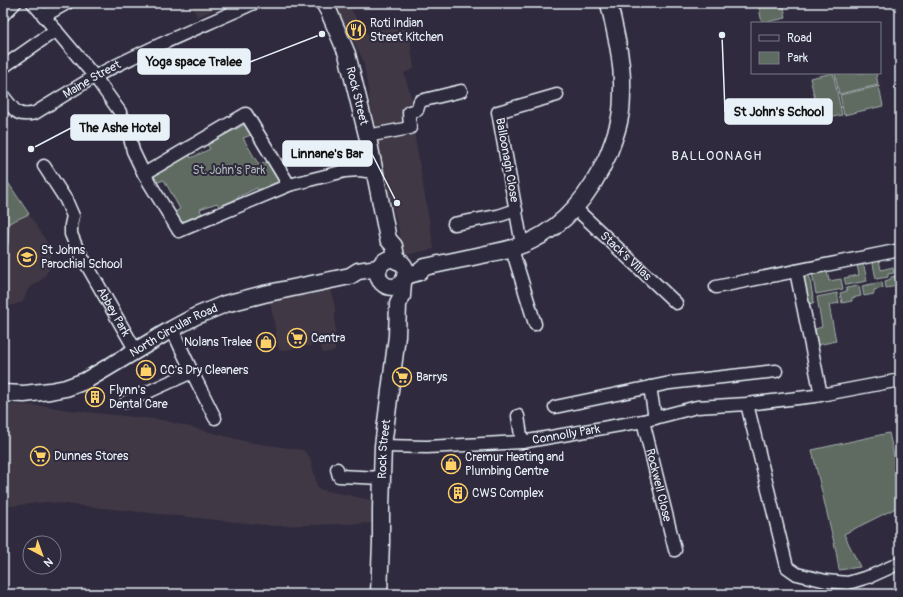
<svg xmlns="http://www.w3.org/2000/svg" width="903" height="597" font-family="Pangolin,sans-serif">
	<style>
		.built { fill: #413845 }
		.green { fill: #5e6b61; stroke: #a3aeac }
		.lines { fill: none; stroke-linecap: round; stroke-linejoin: round }
		.minor-casing { stroke: #e8f1f8; stroke-width: 15 }
		.secondary-casing { stroke: #e8f1f8; stroke-width: 19 }
		.minor { stroke: #2f2a3d; stroke-width: 12 }
		.secondary { stroke: #2f2a3d; stroke-width: 16 }
		.labels { text-anchor: middle; dominant-baseline: central; stroke-width: 4; stroke-linejoin: round; paint-order: stroke }
		.poi-label { font-size: 12px; fill: #e8f1f8; stroke: #2f2a3d; text-anchor: start }
		.street-label { font-size: 12px; fill: #e8f1f8; stroke: #2f2a3d }
		.park-label { font-size: 12px; fill: #aab5b4; stroke: #2f2a3d }
		.neighbourhood-label { font-size: 13px; letter-spacing: 1px; fill: #e8f1f8; stroke: #2f2a3d }
		.leader { fill: none; stroke: #e8f1f8; stroke-width: 1.5 }
		.callout-dot { fill: #e8f1f8; stroke: #2f2a3d; stroke-width: 1.5 }
		.callout { fill: #e8f1f8; stroke: #e8f1f8; stroke-width: 1.5 }
		.callout-label { font-size: 13px; text-anchor: middle; font-weight: bold; fill: #111 }
	</style>
	<rect width="100%" height="100%" fill="#2f2a3d"/>
	<filter id="ink" filterUnits="userSpaceOnUse"><feTurbulence type="fractalNoise" baseFrequency=".025" numOctaves="2"/><feDisplacementMap in="SourceGraphic" scale="8" xChannelSelector="R" yChannelSelector="G"/><feConvolveMatrix kernelMatrix="1 2 1 2 8 2 1 2 1" color-interpolation-filters="sRGB"/></filter>
	<g filter="url(#ink)">
		<path class="built" d="M191,3h38l-32,14z
			M333,3h14l19,31 16,-5h29v19l3,21 -10,4 10,33 -11,3 3,16 -31,5 -12,-70z
			M414,132l20,117 -29,6 -29,-115z
			M29,214l19,30 3,9v14l-10,13 -13,9 -5,13 -20,6v-61l5,-3 1,-21z
			M330,284l5,24v43l-12,2 -3,-9 -41,7 -9,-51z
			M3,404l43,2 22,4 95,10 85,22 55,8 7,7 8,32 58,12 -1,22 -101,3 -228,-24 -43,5z"/>
		<path class="green" d="M758,3h25l3,15 -24,5z
			M833,73l9,42 -22,5 -10,-42z
			M837,73h39l2,12 -39,9 -4,-20z
			M879,86l4,20 -39,9 -4,-20z
			M246,124l5,11 -8,3 16,27 9,-3 15,23 -23,9 -3,-6 -23,11 3,6 -15,6 -5,-8 -17,6 3,9 -22,7 -6,-13 5,-3 -16,-29 -9,3 -4,-8 38,-22 2,5 19,-9 -3,-5z
			M3,175l26,39 -20,9 -1,21 -5,3z
			M876,260h3l2,10 12,-3 1,6 -6,1v3l-12,2 -3,-15 1,-2z
			M857,264h4l3,2 3,15 -21,4 -2,-7 15,-3z
			M827,270l2,11 12,-2 2,10 -27,5 -4,-21z
			M807,275h2l5,28 -7,1c-2,-9 -7,-21 0,-29z
			M900,275v6l-4,1 1,4 -11,2 -1,-7 6,-2v-2z
			M882,282l1,6 -9,2v4l-10,2 -2,-10z
			M859,286l2,10 -9,2v3l-10,2 -2,-10 7,-2 -1,-3z
			M837,293l2,10 -10,2 7,36 -18,4 -3,-16 7,-2 -5,-30z
			M889,433l6,27 5,-1v47l-56,28 16,33 -21,3 -3,-19 -24,-101z"/>
		<g class="lines">
			<defs>
				<g id="minor">
					<path d="M33,3l62,74 25,35"/>
					<path d="M3,15l12,-12"/>
					<path d="M44,16l23,-13"/>
					<path d="M3,67l53,-37"/>
					<path id="s1" d="M3,96c11,13 13,22 32,17 20,-12 40,-25 61,-37 51,-28 105,-49 158,-73"/>
					<path d="M126,120l7,31 11,23"/>
					<path d="M367,136l43,-8 -1,-16 8,-2 3,-9 41,-10"/>
					<path id="s2" d="M44,166l22,34 7,16 -2,9v9l5,12 60,105"/>
					<path d="M289,185l-43,-71 -102,60 35,57 110,-46 56,-14 14,-1 15,2"/>
					<path id="s3" d="M575,208l101,95"/>
					<path d="M454,224l44,-8 18,-6"/>
					<path d="M522,245l-24,-133 59,-17"/>
					<path d="M512,249l23,75"/>
					<path d="M796,271l25,124"/>
					<path d="M716,287l184,-37"/>
					<path d="M172,329l20,43 23,46"/>
					<path d="M650,387l5,31"/>
					<path d="M126,402l66,-30"/>
					<path d="M747,404l40,163 10,7 29,7 22,2 23,-7 29,-13"/>
					<path d="M555,407l115,-24 106,-12"/>
					<path d="M518,416l4,26"/>
					<path id="s4" d="M643,421l32,129"/>
					<path id="s5" d="M383,446l44,1 95,-5 121,-21 54,-14 50,-3 68,-8 85,-16"/>
					<path d="M337,469l2,7 43,2"/>
				</g>
				<g id="secondary">
					<path id="s6" d="M324,3l5,9 18,42 22,89 19,96 6,7 3,15"/>
					<circle cx="392" cy="273" r="14"/>
					<path d="M405,276l14,-4 6,-5c22,-5 44,-9 66,-14 14,-3 27,-5 40,-12 36,-17 61,-50 77,-86 5,-13 10,-25 12,-38 2,-9 2,-18 2,-27 1,-30 -7,-58 -13,-87"/>
					<path id="s7" d="M3,393l21,1 26,-3 16,-3 19,-7 87,-52 24,-13 29,-12 39,-10 86,-18 8,-5 20,-3"/>
					<path id="s8" d="M379,594l2,-52v-34l2,-62 14,-110 1,-32 4,-8 1,-15"/>
				</g>
			</defs>
			<use href="#minor" class="minor-casing"/>
			<use href="#secondary" class="secondary-casing"/>
			<use href="#minor" class="minor"/>
			<use href="#secondary" class="secondary"/>
		</g>
	</g>
	<defs>
		<symbol id="restaurant-ring" viewBox="-11 -11 22 22"><circle r="9.5" fill="#2f2a3d" stroke="#ffd166" stroke-width="1.5"/><path d="M-5-6h1v4h1v-4h1v4h1v-4h1v5L-1.5 .5V6h-2V.5L-5-1ZM5-6V6H3V1.5H1.5Q1.5-4 5-6Z" fill="#ffd166"/></symbol>
		<symbol id="school-ring" viewBox="-11 -11 22 22"><circle r="9.5" fill="#2f2a3d" stroke="#ffd166" stroke-width="1.5"/><path d="M0-5L7-2L0 1L-7-2ZM-4 1L0 2.5L4 1V4Q0 6-4 4Z" fill="#ffd166"/></symbol>
		<symbol id="supermarket-ring" viewBox="-11 -11 22 22"><circle r="9.5" fill="#2f2a3d" stroke="#ffd166" stroke-width="1.5"/><path d="M-6-5.5h2.5l.6 2H6L4.5 2H-2.5L-4.4-4H-6ZM-1.5 3.2a1.3 1.3 0 1 0 .1 0ZM3 3.2a1.3 1.3 0 1 0 .1 0Z" fill="#ffd166"/></symbol>
		<symbol id="shop-ring" viewBox="-11 -11 22 22"><circle r="9.5" fill="#2f2a3d" stroke="#ffd166" stroke-width="1.5"/><path d="M-5-2.5h2.3a2.7 3.5 0 0 1 5.4 0H5L5.5 6h-11ZM-1.5-2.5h3a1.5 2.3 0 0 0-3 0Z" fill="#ffd166"/></symbol>
		<symbol id="building-ring" viewBox="-11 -11 22 22"><circle r="9.5" fill="#2f2a3d" stroke="#ffd166" stroke-width="1.5"/><path d="M-4-6H4V6H1V3H-1V6H-4ZM-2.5-4.3h1.7v1.8h-1.7ZM.8-4.3h1.7v1.8H.8ZM-2.5-1h1.7V.8h-1.7ZM.8-1h1.7V.8H.8Z" fill="#ffd166"/></symbol>
	</defs>
	<g fill-rule="evenodd">
		<use href="#restaurant-ring" x="345" y="19" width="22" height="22"/>
		<use href="#school-ring" x="16" y="246" width="22" height="22"/>
		<use href="#supermarket-ring" x="286" y="327" width="22" height="22"/>
		<use href="#shop-ring" x="255" y="331" width="22" height="22"/>
		<use href="#shop-ring" x="135" y="359" width="22" height="22"/>
		<use href="#supermarket-ring" x="391" y="366" width="22" height="22"/>
		<use href="#building-ring" x="84" y="386" width="22" height="22"/>
		<use href="#supermarket-ring" x="29" y="445" width="22" height="22"/>
		<use href="#shop-ring" x="440" y="453" width="22" height="22"/>
		<use href="#building-ring" x="447" y="482" width="22" height="22"/>
	</g>
	<g class="labels">
		<g class="poi-label">
			<text x="370" y="23">Roti Indian<tspan x="370" dy="14">Street Kitchen</tspan></text>
			<text x="41" y="250">St Johns<tspan x="41" dy="14">Parochial School</tspan></text>
			<text x="311" y="338">Centra</text>
			<text x="252" y="342" text-anchor="end">Nolans Tralee</text>
			<text x="160" y="370">CC's Dry Cleaners</text>
			<text x="416" y="377">Barrys</text>
			<text x="109" y="390">Flynn's<tspan x="109" dy="14">Dental Care</tspan></text>
			<text x="54" y="456">Dunnes Stores</text>
			<text x="465" y="457">Cremur Heating and<tspan x="465" dy="14">Plumbing Centre</tspan></text>
			<text x="472" y="493">CWS Complex</text>
		</g>
		<g class="street-label">
			<text stroke="none"><textPath href="#s1" startOffset="106">Maine Street</textPath></text>
			<text stroke="none"><textPath href="#s6" startOffset="99">Rock Street</textPath></text>
			<text transform="translate(507 160) rotate(80)">Balloonagh Close</text>
			<text stroke="none"><textPath href="#s3" startOffset="70">Stack's Villas</textPath></text>
			<text stroke="none"><textPath href="#s2" startOffset="165">Abbey Park</textPath></text>
			<text stroke="none"><textPath href="#s7" startOffset="186">North Circular Road</textPath></text>
			<text stroke="none"><textPath href="#s5" startOffset="184">Connolly Park</textPath></text>
			<text stroke="none"><textPath href="#s8" startOffset="145">Rock Street</textPath></text>
			<text stroke="none"><textPath href="#s4" startOffset="66">Rockwell Close</textPath></text>
		</g>
		<g class="park-label">
			<text x="229" y="170">St. John's Park</text>
		</g>
		<g class="neighbourhood-label">
			<text x="717" y="156">BALLOONAGH</text>
		</g>
	</g>
	<path class="leader" d="M322 34L250 62M722 35L725 112M31 149L71 128M397 203L372 154"/>
	<g class="callout-dot">
		<circle cx="322" cy="34" r="4"/>
		<circle cx="722" cy="35" r="4"/>
		<circle cx="31" cy="149" r="4"/>
		<circle cx="397" cy="203" r="4"/>
	</g>
	<g class="callout">
		<rect x="138" y="49" width="112" height="25" rx="4"/>
		<rect x="725" y="99" width="107" height="25" rx="4"/>
		<rect x="71" y="115" width="98" height="25" rx="4"/>
		<rect x="283" y="141" width="89" height="25" rx="4"/>
	</g>
	<g class="callout-label">
		<text x="194" y="66">Yoga space Tralee</text>
		<text x="779" y="116">St John's School</text>
		<text x="120" y="132">The Ashe Hotel</text>
		<text x="327" y="158">Linnane's Bar</text>
	</g>
	<rect width="903" height="597" fill="none" stroke="#2f2a3d" stroke-width="16"/>
	<rect x="8" y="8" width="887" height="581" fill="none" stroke="#e8f1f8" stroke-width="1.5" filter="url(#ink)"/>
	<rect x="751" y="22" width="130" height="52" fill="#2f2a3d" stroke="#797a88"/>
	<rect x="759" y="35" width="20" height="6" fill="#2f2a3d" stroke="#797a88"/>
	<text x="787" y="42" font-size="12" fill="#e8f1f8">Road</text>
	<rect x="759" y="52" width="20" height="12" fill="#5e6b61" stroke="#797a88"/>
	<text x="787" y="62" font-size="12" fill="#e8f1f8">Park</text>
	<g transform="translate(42 555) rotate(139)"><circle r="19" fill="#2f2a3d" stroke="#797a88"/>
	<path d="M0-3L7 15L0 10L-7 15Z" fill="#ffd166"/>
	<text y="-6" font-size="11" font-weight="bold" text-anchor="middle" fill="#e8f1f8">N</text>
	</g>
</svg>
